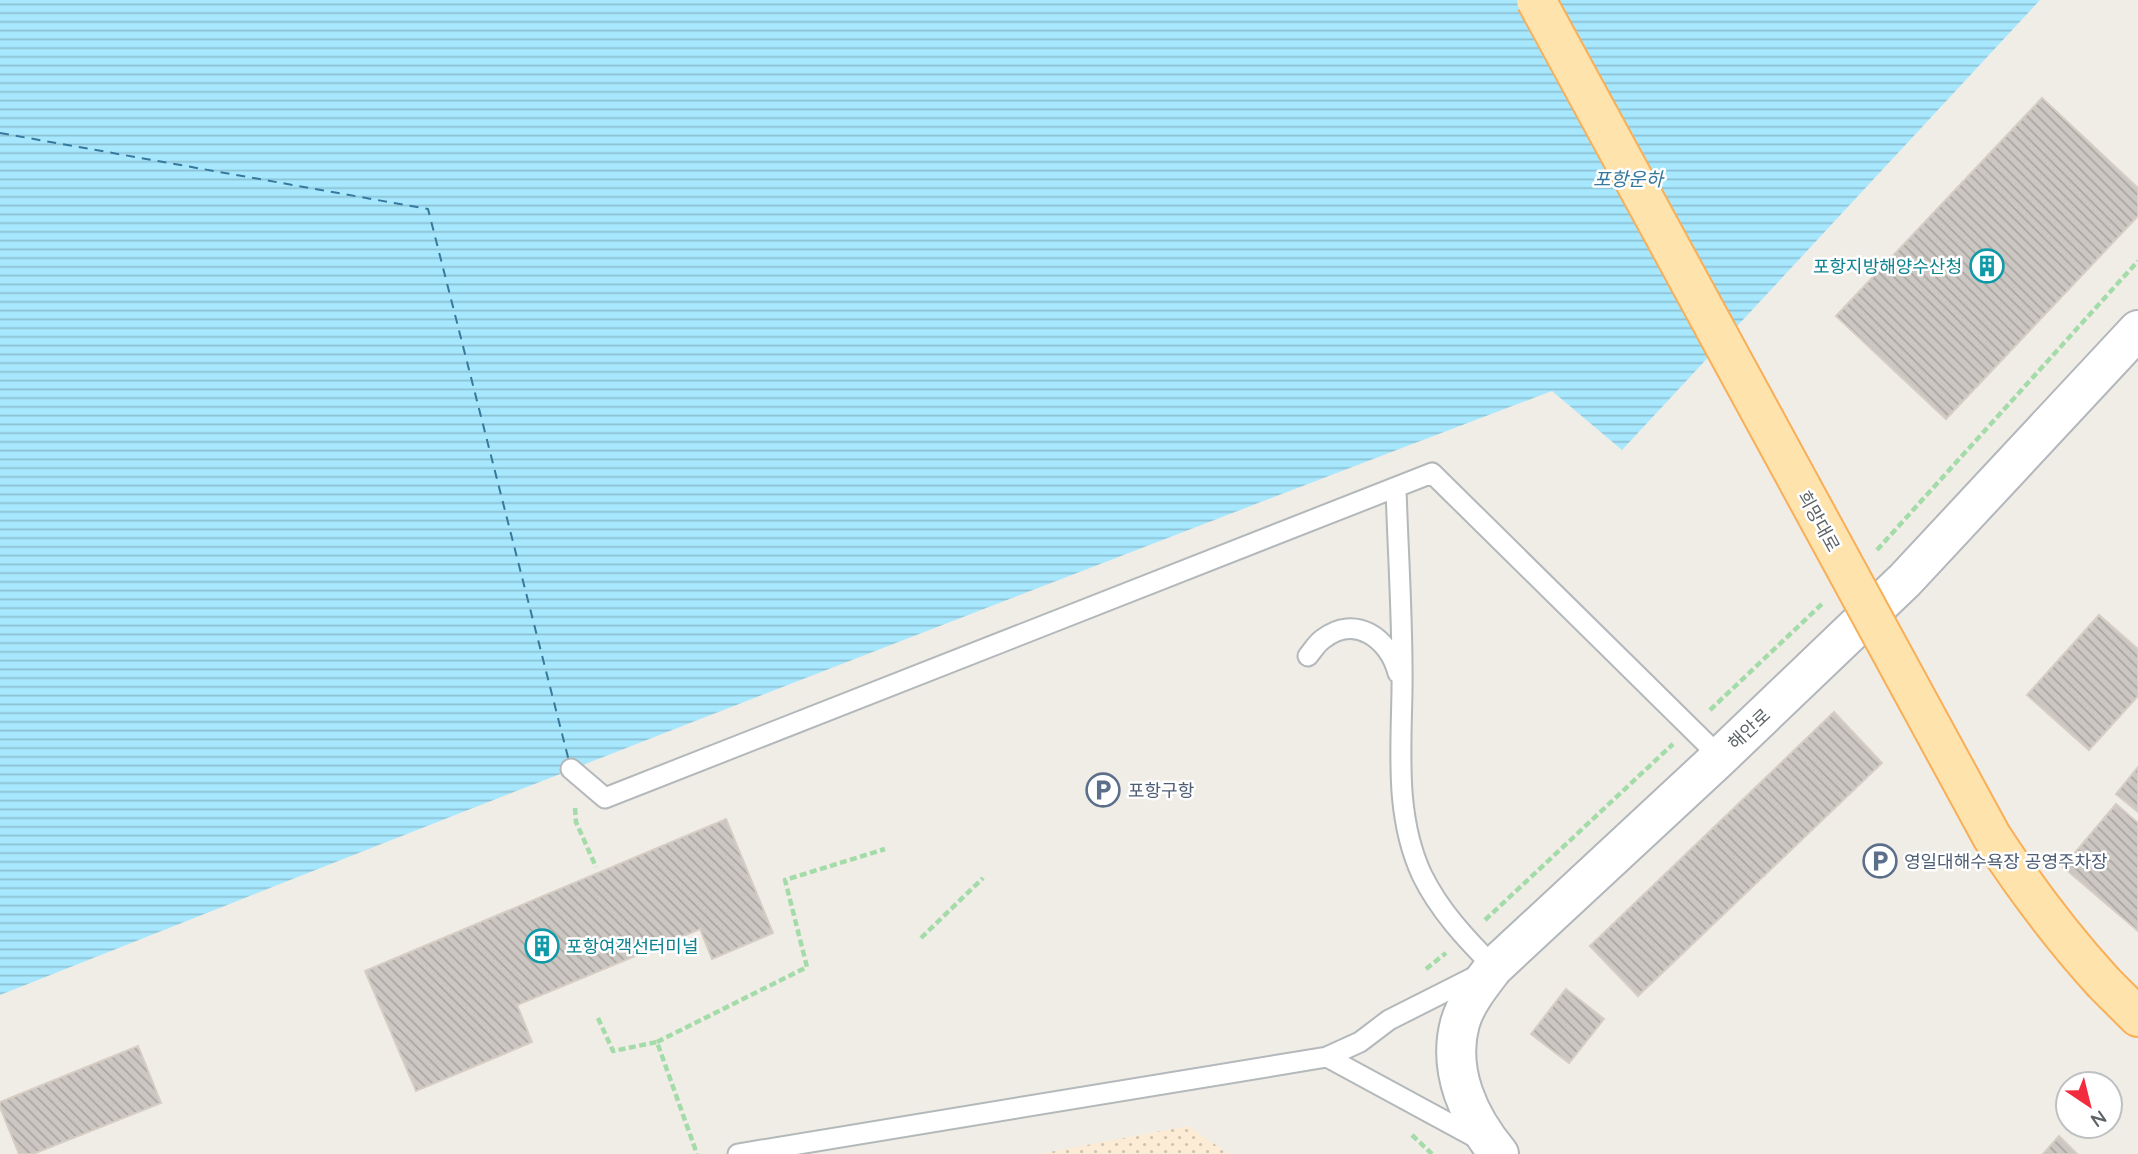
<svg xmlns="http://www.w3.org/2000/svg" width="2138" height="1154" font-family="Quicksand,'Noto Sans KR',sans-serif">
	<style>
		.sand { fill: url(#sand-dots) }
		.water { fill: url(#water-rules) }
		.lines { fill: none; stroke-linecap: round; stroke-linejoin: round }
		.ferry { stroke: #36799c; stroke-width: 2; stroke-dasharray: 9 7; stroke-linecap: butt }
		.building { fill: url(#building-back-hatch); stroke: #d6cdc4; stroke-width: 2 }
		.lane-casing { stroke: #b3b8bb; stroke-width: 23 }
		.secondary-casing { stroke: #b2b7bb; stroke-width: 42 }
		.primary-casing { stroke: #f8af57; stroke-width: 42 }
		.path { stroke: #a4dca9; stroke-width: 4.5; stroke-dasharray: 7 3.5; stroke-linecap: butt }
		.lane { stroke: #fff; stroke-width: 19 }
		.secondary { stroke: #fff; stroke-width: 38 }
		.primary { stroke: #ffe3ac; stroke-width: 38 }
		.primary-bridge-casing { stroke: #f8af57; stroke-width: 42; stroke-linecap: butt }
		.primary-bridge { stroke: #ffe3ac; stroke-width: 38 }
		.labels { text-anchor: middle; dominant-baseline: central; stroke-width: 5; stroke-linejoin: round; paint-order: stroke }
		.culture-label { font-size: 18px; fill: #0d838f; stroke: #fff; text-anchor: end }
		.street-label { font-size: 18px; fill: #5d6367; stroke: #fff }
		.service-label { font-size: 18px; fill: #4e5e75; stroke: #fff; text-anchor: start }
		.water-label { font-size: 19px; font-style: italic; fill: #36799c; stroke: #fff }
	</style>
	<defs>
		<pattern id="sand-dots" width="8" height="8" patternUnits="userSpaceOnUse" patternTransform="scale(1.75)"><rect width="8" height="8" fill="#fcecd5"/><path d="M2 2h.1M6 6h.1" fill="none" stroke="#cfc3b1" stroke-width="1.8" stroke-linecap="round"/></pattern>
		<pattern id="water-rules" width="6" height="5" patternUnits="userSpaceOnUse" patternTransform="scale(1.75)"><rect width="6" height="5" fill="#a7e8ff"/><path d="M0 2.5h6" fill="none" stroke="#8bc0d2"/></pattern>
		<pattern id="building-back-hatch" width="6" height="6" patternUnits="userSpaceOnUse" patternTransform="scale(1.75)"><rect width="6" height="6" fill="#ccc7c2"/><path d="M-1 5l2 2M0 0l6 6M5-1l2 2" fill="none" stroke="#a9a5a1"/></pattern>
	</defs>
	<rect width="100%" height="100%" fill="#f0ece6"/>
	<path class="sand" d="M1188,1126l41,28h-190z"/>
	<path class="water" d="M0,0h2040l-418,450 -70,-59c-519,197 -1036,399 -1552,604z"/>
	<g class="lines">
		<path class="ferry" d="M0,133l428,76 141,552"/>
	</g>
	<path class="building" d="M2042,98l96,90v28l-192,203 -110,-103z
		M2099,615l39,34v47l-49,54 -62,-55z
		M1834,712l48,51 -244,233 -48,-50z
		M2138,767v45l-22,-18z
		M2116,804l22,19v108l-75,-64z
		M726,819l47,114 -61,26 -12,-30 -183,76 15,37 -116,49 -51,-120z
		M1566,989l38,30 -35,44 -38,-29z
		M138,1046l23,57 -128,51h-14l-19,-47v-5z
		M2059,1136l18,18h-34z"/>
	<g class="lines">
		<defs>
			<path id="lane" d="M1308,656c5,-6 9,-13 15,-17 32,-25 66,-1 75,34
				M571,769l34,29 827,-325 288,284
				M1327,1057l153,83
				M738,1154l589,-97 33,-15 29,-22 105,-53c-28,-28 -55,-57 -72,-92 -27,-58 -21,-123 -20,-184 1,-68 -4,-136 -6,-203"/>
			<path id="secondary" d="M1499,1154c-30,-36 -52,-83 -39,-131 6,-21 21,-39 34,-56l226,-210 185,-177 233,-250"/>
			<path id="primary" d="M2104,983l34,34"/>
		</defs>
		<use href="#lane" class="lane-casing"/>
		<use href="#secondary" class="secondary-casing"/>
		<use href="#primary" class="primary-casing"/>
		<path class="path" d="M1877,550l261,-289
			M1710,710l113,-107
			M575,808l1,14 20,45
			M1485,920l188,-176
			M921,938l62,-60
			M1426,969l20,-16
			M598,1018l15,33 44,-9 40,112
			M657,1042l150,-75 -22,-87 100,-31
			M1412,1135l20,19"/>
		<use href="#lane" class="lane"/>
		<use href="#secondary" class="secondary"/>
		<use href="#primary" class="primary"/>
		<defs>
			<path id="primary-bridge" d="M1536,0l456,837c34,52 70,100 112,146"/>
		</defs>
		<use href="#primary-bridge" class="primary-bridge-casing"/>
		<use href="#primary-bridge" class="primary-bridge"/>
	</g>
	<defs>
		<symbol id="building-ring" viewBox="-11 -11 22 22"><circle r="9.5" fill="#fff" stroke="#0f9aa8" stroke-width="1.5"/><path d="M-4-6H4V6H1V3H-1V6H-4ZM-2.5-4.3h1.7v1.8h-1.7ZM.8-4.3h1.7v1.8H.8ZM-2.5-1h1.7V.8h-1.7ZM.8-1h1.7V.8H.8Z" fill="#0f9aa8"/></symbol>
		<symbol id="parking-ring" viewBox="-11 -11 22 22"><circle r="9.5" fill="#fff" stroke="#5c6f8a" stroke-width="1.5"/><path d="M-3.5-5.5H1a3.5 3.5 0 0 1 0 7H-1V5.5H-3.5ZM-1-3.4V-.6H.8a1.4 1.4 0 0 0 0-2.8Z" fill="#5c6f8a"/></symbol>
	</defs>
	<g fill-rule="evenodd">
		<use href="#building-ring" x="1968" y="247" width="38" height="38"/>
		<use href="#parking-ring" x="1084" y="771" width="38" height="38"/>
		<use href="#parking-ring" x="1861" y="842" width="38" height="38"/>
		<use href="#building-ring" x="523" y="927" width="38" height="38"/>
	</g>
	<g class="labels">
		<g class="culture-label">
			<text x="1962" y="266">포항지방해양수산청</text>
			<text x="566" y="946" text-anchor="start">포항여객선터미널</text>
		</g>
		<g class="street-label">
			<text transform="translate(1819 521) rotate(61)">희망대로</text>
			<text transform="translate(1749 729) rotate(-43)">해안로</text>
		</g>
		<g class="service-label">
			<text x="1128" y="790">포항구항</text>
			<text x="1904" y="861">영일대해수욕장 공영주차장</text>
		</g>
		<g class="water-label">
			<text x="1628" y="179">포항운하</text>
		</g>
	</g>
	<g transform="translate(2089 1105) rotate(145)"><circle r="33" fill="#ffffff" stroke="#bec1c2" stroke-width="2"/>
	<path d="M0-5L12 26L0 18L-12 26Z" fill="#f22b3e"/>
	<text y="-10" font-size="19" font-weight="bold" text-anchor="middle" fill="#5d6367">N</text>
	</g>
</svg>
